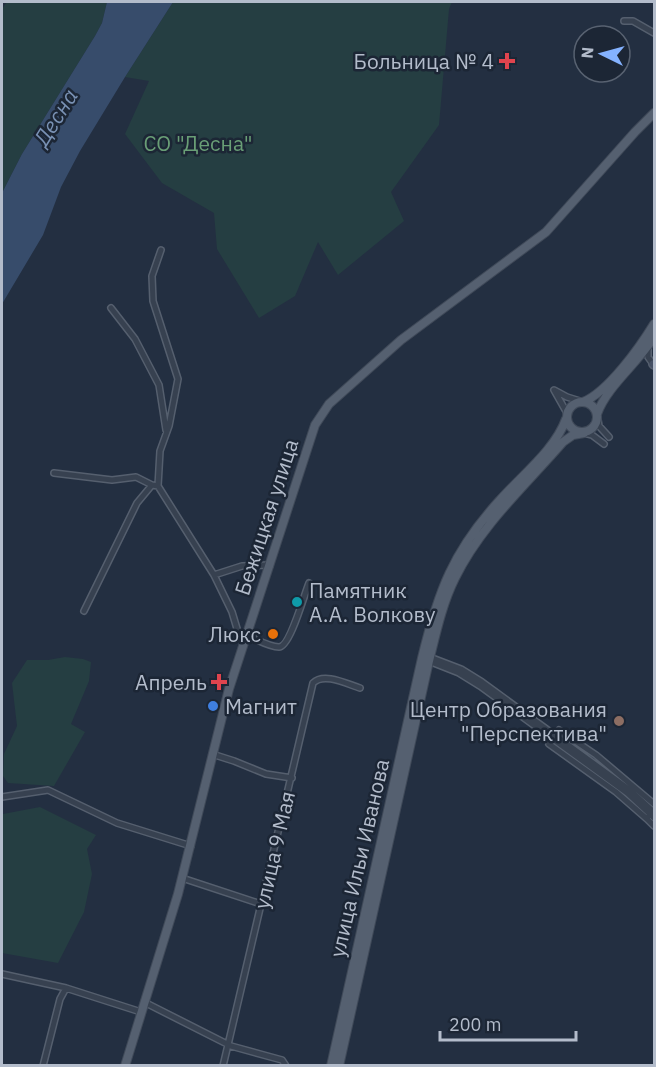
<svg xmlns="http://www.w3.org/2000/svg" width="656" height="1067" font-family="'IBM Plex Sans',sans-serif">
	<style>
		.green { fill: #253e42 }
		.water { fill: #374c6b }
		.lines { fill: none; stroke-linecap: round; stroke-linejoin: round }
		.street-casing { stroke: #555f6e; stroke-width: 8 }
		.secondary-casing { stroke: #555f6e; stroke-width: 10 }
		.primary-casing { stroke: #404a59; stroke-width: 10 }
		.street { stroke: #374150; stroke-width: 5 }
		.secondary { stroke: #455064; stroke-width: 7 }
		.primary { stroke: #556070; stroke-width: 8 }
		.health-dot { fill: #e0444e; stroke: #1c2635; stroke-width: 2 }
		.culture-dot { fill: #0f9aa8; stroke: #1c2635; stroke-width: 2 }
		.food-dot { fill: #e8710a; stroke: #1c2635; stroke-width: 2 }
		.shop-dot { fill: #3f7fe0; stroke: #1c2635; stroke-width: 2 }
		.education-dot { fill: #8d6e63; stroke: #1c2635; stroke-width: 2 }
		.labels { text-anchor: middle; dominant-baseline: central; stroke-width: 5; stroke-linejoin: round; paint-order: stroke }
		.poi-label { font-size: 21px; fill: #b3bccb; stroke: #1c2635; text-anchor: end }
		.park-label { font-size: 21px; fill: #699e76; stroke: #1c2635 }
		.street-label { font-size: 21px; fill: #b3bccb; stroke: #1c2635 }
		.water-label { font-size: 22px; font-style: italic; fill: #7991b4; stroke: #1c2635 }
	</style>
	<rect width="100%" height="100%" fill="#232f41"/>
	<path class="green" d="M7,2h100l-5,21 -7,13 -73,118 -20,39v-184z
		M173,2h279l-3,7 -10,116 -48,67 13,29 -66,54 -20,-33 -23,54 -36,22 -42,-69 -3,-36 -52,-30 -37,-49 24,-53 -24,-4z
		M65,657l18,2 8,3 -2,19 -18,43 14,8 -31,54 -46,-3 -5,-7 1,-22 13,-28 -5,-43 15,-23h21z
		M40,807l56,28 -9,14 5,25 -8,38 -26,51 -56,-10v-142l1,3z"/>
	<path class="water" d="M107,2h66l-48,75 -45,74 -19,36 -18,48 -41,69v-111l20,-39 73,-118 7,-13z"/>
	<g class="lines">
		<defs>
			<path id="street" d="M624,21h9l21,12
				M161,250l-9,26 1,25 25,78 -9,47 -9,25 -2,35 56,89 18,37 6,20 7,7
				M111,308l24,31 24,46 7,45
				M648,347v10l5,7
				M567,413l-13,-23 13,7 16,5
				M597,414l2,12 10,11
				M584,433l8,2 12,9
				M54,473l58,7 24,-3 16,8
				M214,575l28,-9 28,-1
				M84,611l53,-108 15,-18 6,1
				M246,635c10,4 23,12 33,12 11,0 25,-52 30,-64
				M427,656l34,13 21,13 148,108 24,22
				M426,660l33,13 21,13 147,107 27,25
				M212,754l22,7 32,13 26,4
				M2,797l46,-7 69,33 74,23
				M648,817l-1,2 7,7
				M647,819l-31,-27 -67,-48 10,-14 37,25 58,49
				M182,878l79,26
				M2,974l64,14 75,24
				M144,1002l87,44 51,14 4,6
				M43,1066l17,-67 6,-11
				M223,1066l90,-383c11,-11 34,1 47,5"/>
			<path id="secondary" d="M653,364l1,1"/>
			<path id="primary" d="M567 417a15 15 0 1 1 30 0a15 15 0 1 1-30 0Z
				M583,402c25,-10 57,-55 71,-78
				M597,414c10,-28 41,-51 57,-77
				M125,1066l53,-172 51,-205 86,-264 14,-21 72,-64 145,-108 89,-100 19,-19
				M331,1066l91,-408c16,-66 31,-107 78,-158 21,-24 55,-50 66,-81
				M339,1066l90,-405c7,-28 13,-57 26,-83 26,-53 70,-92 108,-136l10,-7 11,-2"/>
		</defs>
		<use href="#street" class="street-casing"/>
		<use href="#secondary" class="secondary-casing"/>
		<use href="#primary" class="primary-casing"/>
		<use href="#street" class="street"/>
		<use href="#secondary" class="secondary"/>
		<use href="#primary" class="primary"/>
	</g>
	<g class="health-dot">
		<path d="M504 52h6v6h6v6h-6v6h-6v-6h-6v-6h6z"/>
		<path d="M216 673h6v6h6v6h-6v6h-6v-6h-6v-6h6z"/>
	</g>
	<circle class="culture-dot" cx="297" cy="602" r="6"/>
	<circle class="food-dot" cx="273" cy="634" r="6"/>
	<circle class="shop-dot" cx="213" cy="706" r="6"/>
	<circle class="education-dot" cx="619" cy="721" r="6"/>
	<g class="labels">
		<g class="poi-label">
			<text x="494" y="61">Больница № 4</text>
			<text x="309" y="590" text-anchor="start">Памятник<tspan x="309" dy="24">А.А. Волкову</tspan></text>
			<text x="261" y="634">Люкс</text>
			<text x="207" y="682">Апрель</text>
			<text x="225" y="706" text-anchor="start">Магнит</text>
			<text x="607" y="709">Центр Образования<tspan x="607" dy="24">"Перспектива"</tspan></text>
		</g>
		<g class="park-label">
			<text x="198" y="143">СО "Десна"</text>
		</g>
		<g class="street-label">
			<text transform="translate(266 517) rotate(-72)">Бежицкая улица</text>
			<text transform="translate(274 850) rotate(-77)">улица 9 Мая</text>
			<text transform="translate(359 858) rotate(-77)">улица Ильи Иванова</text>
		</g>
		<g class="water-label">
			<text transform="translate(55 117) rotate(-58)">Десна</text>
		</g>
	</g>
	<rect width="656" height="1067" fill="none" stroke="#b3bccb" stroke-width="6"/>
	<g transform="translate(602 54) rotate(275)"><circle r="28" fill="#1c2635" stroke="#586271" stroke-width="1.5"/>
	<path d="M0-4.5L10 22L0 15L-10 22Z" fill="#84b2ff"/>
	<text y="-9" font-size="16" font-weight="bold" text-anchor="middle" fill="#b3bccb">N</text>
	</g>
	<path d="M440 1031v9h136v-9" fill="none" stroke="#b3bccb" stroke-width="3"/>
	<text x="449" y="1031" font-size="18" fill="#b3bccb" stroke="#1c2635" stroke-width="4.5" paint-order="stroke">200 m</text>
</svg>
